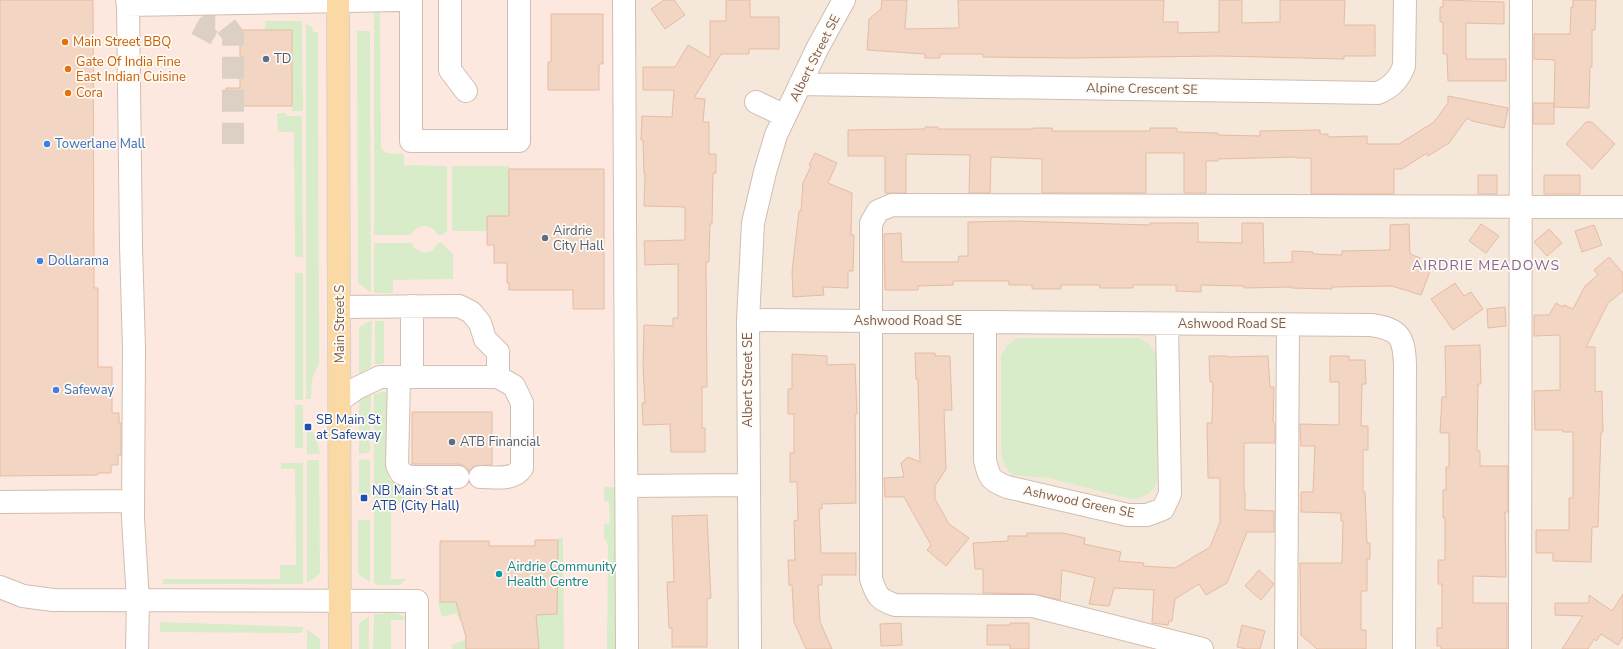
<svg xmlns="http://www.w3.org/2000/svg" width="1623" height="649" font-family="'Nunito Sans',sans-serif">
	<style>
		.residential { fill: #f5e8da }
		.commercial { fill: #fde8e0 }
		.green { fill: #d8ecc9 }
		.building { fill: #f3d5c3; stroke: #e6bba3 }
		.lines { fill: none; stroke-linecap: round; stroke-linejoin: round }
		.minor-tunnel { stroke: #dcd0c4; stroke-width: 22; stroke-dasharray: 22 11; stroke-linecap: butt }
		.minor-casing { stroke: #d1beb0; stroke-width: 24 }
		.major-casing { stroke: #dad1cd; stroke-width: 24 }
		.minor { stroke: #fff; stroke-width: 22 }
		.major { stroke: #fbd9a5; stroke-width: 22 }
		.food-dot { fill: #e8710a; stroke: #fffaf3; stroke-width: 1.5 }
		.service-dot { fill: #5c6f8a; stroke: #fffaf3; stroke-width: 1.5 }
		.shop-dot { fill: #3f7fe0; stroke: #fffaf3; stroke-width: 1.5 }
		.transit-dot { fill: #1a4fb4; stroke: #fffaf3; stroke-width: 1.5 }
		.culture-dot { fill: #0f9aa8; stroke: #fffaf3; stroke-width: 1.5 }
		.labels { text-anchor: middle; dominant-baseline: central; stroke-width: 3.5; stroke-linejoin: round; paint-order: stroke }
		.food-label { font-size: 13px; fill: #c56008; stroke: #fffaf3; text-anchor: start }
		.street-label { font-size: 13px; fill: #7a5c4d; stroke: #fffaf3 }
		.service-label { font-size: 13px; fill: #4e5e75; stroke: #fffaf3; text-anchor: start }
		.shop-label { font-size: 13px; fill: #366cbe; stroke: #fffaf3; text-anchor: start }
		.transit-label { font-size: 13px; fill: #164399; stroke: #fffaf3; text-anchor: start }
		.culture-label { font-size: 13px; fill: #0d838f; stroke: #fffaf3; text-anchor: start }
		.neighbourhood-label { font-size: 14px; letter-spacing: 1px; fill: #846695; stroke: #fffaf3 }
	</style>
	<rect width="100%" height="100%" fill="#fdf6ec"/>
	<path class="residential" d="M634,0h989v649h-988z"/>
	<path class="commercial" d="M0,0h614l1,649h-615z"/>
	<path class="green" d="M374,10h6l1,137c5,10 14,5 23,7v11l43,1v65l-4,4h-5c-7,-12 -21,-12 -27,0h-37z
		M265,21h37l1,90h-11v-81h-27z
		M306,24l6,3 1,5h5l1,331 -7,16 -1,20h-5z
		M357,31h13l1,262 -13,-10z
		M277,113h9l1,3h15l1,141h-8l-1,-125h-16z
		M452,166h57v50h-22v15h-35z
		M374,243h38l3,6 9,4 8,-2 6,-8h4l11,11v25l-60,1v13h-19z
		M295,273h8v127h-8z
		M372,320l-1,47 -12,7v-47z
		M375,321h9v43h-9z
		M1019,338h120c10,5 17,12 19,23l-1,120c-3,12 -14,17 -26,18l-82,-21 -36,-3c-8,-7 -11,-14 -12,-24v-94c4,-9 8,-16 18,-19z
		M380,392h6l2,3 1,84 6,4 5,1v4h5v15l-14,1v75h15l-6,6h-24l-2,-2v-189z
		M371,393l-1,59 -11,2v-54z
		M295,405h8v43h-8z
		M307,424h4c1,11 8,19 9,30h-13z
		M359,459l11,1v37h-11z
		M307,460h12l1,114 -13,9z
		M281,463h22v121h-140v-5h117v-14h16l-1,-96h-14z
		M604,487h11v162h-8l1,-104 -4,-7v-14l6,-1 -1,-21 -5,-1z
		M358,520h11l1,2v60l-12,-8z
		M558,538h5l1,111h-25l-5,-34 23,-1z
		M438,602h37v15l-16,4 -2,-8 -15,4z
		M375,614c10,0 27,-4 31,6h-15v29h-18l1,-34z
		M369,617v32h-10v-26z
		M160,622l143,5v4l-2,2 -141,-1z
		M307,629l13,10v10h-13z
		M466,639v10h-14v-4z"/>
	<path class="building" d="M0,0h93l1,288h4v79h14v46h7v10h2v32h-3v10h-7v8h-13v2l-98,1z
		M664,0h10l11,15 -20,14 -14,-20z
		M726,0h24v17h29v32h-30v5h-28l-27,44 11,1 -2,23h6v32h7v19h-3l-1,51h-2l-1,38h-3l1,125h-5v41h3v24h-34l-1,-28 -27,1 -1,-22h3l-2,-37 1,-41 29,1v-8h5v-54l-33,1 -1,-24 41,-1v-33l-41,-1 1,-32h-1l-1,-34h-2l1,-24 30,1 2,-27h-31v-23h32l13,-22 22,13v-37h16z
		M882,0h25l-2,29 54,-1 -1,-28h206l-1,22h15v11l41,-1v-32h23v23l38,-1v-22h65l-1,25h31v31h-31v3l-125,-3 -148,2 -88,-1v-3h-43v4h-15v-4l-58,-4 2,-31 12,-10z
		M1443,0l61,2v22l-38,-1v36h40v22h-58l-1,-27h-4v-32h-3v-15h3z
		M1573,0h23l-1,30h-3v37h-2l-1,41 -35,-1 1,-47 -21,-1v-25h36l1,-27h2z
		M551,14h52v50h-4v26h-51v-28h3z
		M240,30h52v76h-66v-18h14z
		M1448,96l60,12 -4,20 -32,-7 -5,-3 -18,25 -21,13 -1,-3 -25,16h-8v25h-83v-36h-15v-1l-78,2v2h-12v32h-22v-40h-38v40h-104v-34l-51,-2 -1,36h-21l1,-38 -64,-1v39h-21v-37h-37v-26l77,-1v-2h13v2h95v-1h19v3h98v-3h27v4l41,1v2l42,1v-5l60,-1v4h8v3l39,-1v8h32l35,-22 14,-19z
		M1533,103h21v21h-21z
		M1586,122h6l23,22 -23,25 -26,-25z
		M815,153l22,10 -9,20 24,10 -1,42h3l-1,36h-5v17l-25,-1 1,8 -31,2 -1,-25 7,-61h2l2,-28 8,-17 -2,-1z
		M509,169h95v140h-31v-19h-64v-7h-2v-20h-13v-18h-7v-29h22z
		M1478,175h19v19h-19z
		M1544,175h36v19h-36z
		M1014,221l136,4v-2h48v19l44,1v-20h21l1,40 28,-1v-11l21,1v2l29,1v-4l48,-1v-25l19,-1 1,30 10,4 -2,6 13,5 -10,26 -29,-9 -60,1v2l-41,-1 1,-1 -48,1v-2l-43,-1v7l-25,-1v-6h-43v3h-33v-3h-39v4h-29v-4h-23v-4h-56v4l-35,1v4h-33l-1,-56 17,-1 1,29h56l1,-6h9v-34z
		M1481,224l18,12 -13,17 -17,-12z
		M1594,225l8,20 -20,7 -7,-21z
		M1549,229l13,14 -15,13 -13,-14z
		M1609,257l14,16v18l-15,12 -22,44h9v45l7,-1 1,41h-2l-3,95h-6l-1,35 -38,-1v-8h-17v-23h33v-32h4v-66h-10v-2h-28l-1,-39 26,-1v-55l-26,1v-21h15l7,-12 7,4 1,-2 9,4 12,-23 13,-11 -4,-5z
		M1455,283l9,13 7,-4 12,17 -30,21 -22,-31z
		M1505,307l1,19 -18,2 -1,-19z
		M1480,345l1,39h-3l-1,67h3v15h28v46h-3l1,65 -33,-1v27h34v46h-66v-3h-4v-18h5v-44h-4v-24h7v-42h-2v-28h3v-23h3v-34h-9l2,-36h4l-1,-51z
		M915,353h20v3h15l2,54h-8l2,59 -11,17v13l14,25 20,14 -23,28 -19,-16 4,-5 -27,-48h-19l-1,-19 20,-1 -3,-14 7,-6 12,5 -2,-83h-2z
		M792,354l35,2v9l28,-1 2,50h-2l1,89 -34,1v5h-3l2,44h35v22h-34v10h-4l2,37 12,27h-26l-12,-27 -2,-37h-3l-1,-25h7l-1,-39 4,-1 -1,-38h-7v-29h4v-39h-6v-25h4z
		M1209,356h18v1l41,-1 2,31h4l-1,35 2,2v19h-31v48h1v19l29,1v21h-27l-20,51 -21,12 -7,-11 -24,15 -3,22h-3l-1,4 -16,-2 2,-33 -40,-2 -5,18 -20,-2 6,-26 -33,-8 -2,30 -27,-6 -50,-1v-24h-8l-2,-26 35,-2v-5h19v-3h36l22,5 -1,6 37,8 -2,9 25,2 -1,3 32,2 35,-21 10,-25v-44h-12l-1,-55h5l1,-41h-3z
		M1330,356h19v4h16l1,24h-4l-1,42h7v24h-5v42h2l2,51h3v16h-3v32h-6v39h5v19h-49l-16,-14 -1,-72h42l1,-42h-2v-8l-40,-1v-20h12l2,-46h-14l-1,-22 39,1v-43h-9z
		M412,412h80v53l-18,1 -5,5 -4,-5 -7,-2h-46z
		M707,515l4,83 -4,1v48h-35v-19h-3l-2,-46h7l-2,-66z
		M535,540h23l-1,74 -21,1 3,34h-73v-12l-10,-35h-16v-61h49v5h46z
		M1259,570l15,14 -13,16 -16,-14z
		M1623,594v43l-5,8 -17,-11 -5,7 -2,-2 -6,10h-26l21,-33 -28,-1v-12h34v-8l23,16z
		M901,623l1,22 -21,1 -1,-22z
		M1010,623h19v26h-19v-4h-23v-20h23z
		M1242,625l23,6 -5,18h-14l-9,-2z"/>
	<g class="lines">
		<path class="minor-tunnel" d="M201,39l7,-13h18l7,9v109"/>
		<defs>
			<path id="minor" d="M127,0l1,5 3,241 3,102 -1,170 5,83 -1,48
				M411,0v141h108v-141
				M450,0v70l16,21
				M624,0l3,649
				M128,5l271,-5
				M800,84l578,9c14,-6 21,-14 26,-27l1,-66
				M756,102l29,14
				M340,307l119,-1 12,6 9,11 5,16 13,13v25
				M748,320l623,5c29,4 33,12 34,40l-1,284
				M985,322v138c4,18 5,20 22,27l121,28h19l16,-6 7,-15 -3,-170
				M399,377l-2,88 4,8 9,4h48
				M412,377v-71
				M340,400l17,-12 23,-11h118l16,9 8,17v65c-9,13 -27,9 -42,9
				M627,486l122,-1
				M0,502l133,-1
				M0,587l23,9 30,4 364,1v48
				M750,649l-2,-329 5,-97 12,-51 11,-37 42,-88 26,-47
				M1202,649l-169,-43 -138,-1c-17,-6 -18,-9 -24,-26v-356l7,-12 14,-6 731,2
				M1286,649l2,-324
				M1520,649l1,-649"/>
			<path id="major" d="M338,0l2,649"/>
		</defs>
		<use href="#minor" class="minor-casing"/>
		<use href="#major" class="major-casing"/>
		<use href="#minor" class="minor"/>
		<use href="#major" class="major"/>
	</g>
	<g class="food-dot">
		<circle cx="65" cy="42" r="4"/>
		<circle cx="68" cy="69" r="4"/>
		<circle cx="68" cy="93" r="4"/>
	</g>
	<g class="service-dot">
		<circle cx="266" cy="59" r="4"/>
		<circle cx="545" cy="238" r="4"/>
		<circle cx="452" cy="442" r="4"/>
	</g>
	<g class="shop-dot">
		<circle cx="47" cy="144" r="4"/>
		<circle cx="40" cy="261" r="4"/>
		<circle cx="56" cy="390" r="4"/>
	</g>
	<g class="transit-dot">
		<rect x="304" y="423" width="8" height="8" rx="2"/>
		<rect x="360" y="494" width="8" height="8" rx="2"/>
	</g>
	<circle class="culture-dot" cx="499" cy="574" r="4"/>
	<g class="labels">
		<g class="food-label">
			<text x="73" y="42">Main Street BBQ</text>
			<text x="76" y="62">Gate Of India Fine<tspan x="76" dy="15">East Indian Cuisine</tspan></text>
			<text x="76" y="93">Cora</text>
		</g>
		<g class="street-label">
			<text transform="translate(815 58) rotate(-63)">Albert Street SE</text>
			<text transform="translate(1142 89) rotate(1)">Alpine Crescent SE</text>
			<text x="908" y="321">Ashwood Road SE</text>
			<text transform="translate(340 324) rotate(-90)">Main Street S</text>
			<text x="1232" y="324">Ashwood Road SE</text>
			<text transform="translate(748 380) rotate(-90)">Albert Street SE</text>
			<text transform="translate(1079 502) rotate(12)">Ashwood Green SE</text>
		</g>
		<g class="service-label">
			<text x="274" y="59">TD</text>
			<text x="553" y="231">Airdrie<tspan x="553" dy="15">City Hall</tspan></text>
			<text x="460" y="442">ATB Financial</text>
		</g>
		<g class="shop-label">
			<text x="55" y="144">Towerlane Mall</text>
			<text x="48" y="261">Dollarama</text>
			<text x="64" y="390">Safeway</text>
		</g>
		<g class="transit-label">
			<text x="316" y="420">SB Main St<tspan x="316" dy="15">at Safeway</tspan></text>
			<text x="372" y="491">NB Main St at<tspan x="372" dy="15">ATB (City Hall)</tspan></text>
		</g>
		<g class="culture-label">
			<text x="507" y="567">Airdrie Community<tspan x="507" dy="15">Health Centre</tspan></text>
		</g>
		<g class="neighbourhood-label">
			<text x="1486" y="265">AIRDRIE MEADOWS</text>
		</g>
	</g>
</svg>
